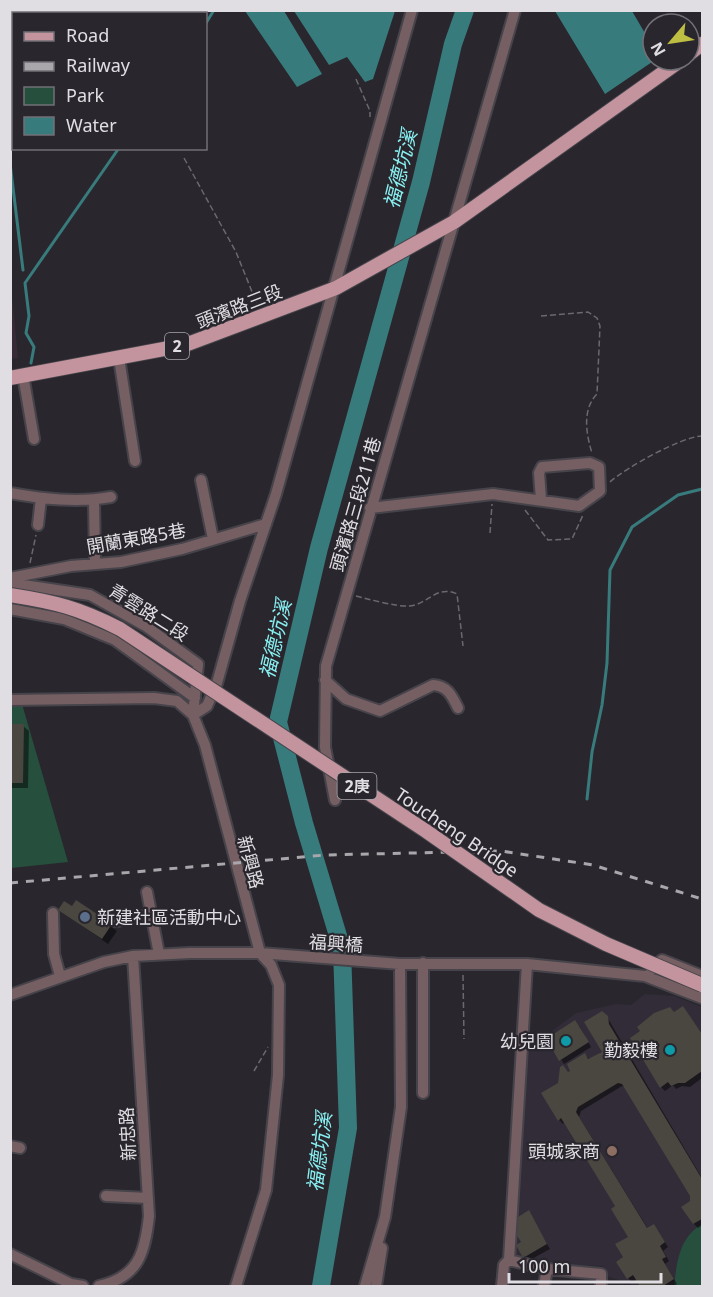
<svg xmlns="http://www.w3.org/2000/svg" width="713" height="1297" font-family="'Noto Sans','Noto Sans TC',sans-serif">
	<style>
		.commercial { fill: #392a37 }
		.built { fill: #312c38 }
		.green { fill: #26503d }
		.water { fill: #387b7d }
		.shadow { fill: #0007 }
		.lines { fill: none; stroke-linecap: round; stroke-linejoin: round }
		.stream { stroke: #387b7d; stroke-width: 3 }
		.river { stroke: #387b7d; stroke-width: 18 }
		.building { fill: #4a4640 }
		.minor-casing { stroke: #46444a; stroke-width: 14 }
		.major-casing { stroke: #46444a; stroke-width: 16 }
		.path { stroke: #6b696f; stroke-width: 1.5; stroke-dasharray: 6 3; stroke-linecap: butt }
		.minor { stroke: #765f63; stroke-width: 10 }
		.major { stroke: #c3949e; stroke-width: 14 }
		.rail { stroke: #a9a7ac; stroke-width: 3; stroke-dasharray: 8 8; stroke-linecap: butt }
		.major-bridge-casing { stroke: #46444a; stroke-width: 16; stroke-linecap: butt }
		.major-bridge { stroke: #c3949e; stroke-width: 14 }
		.service-dot { fill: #5c6f8a; stroke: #29272d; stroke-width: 2 }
		.culture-dot { fill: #0f9aa8; stroke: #29272d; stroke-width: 2 }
		.education-dot { fill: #8d6e63; stroke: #29272d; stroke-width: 2 }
		.labels { text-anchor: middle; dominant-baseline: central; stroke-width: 4.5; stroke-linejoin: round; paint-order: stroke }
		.shield { fill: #29272d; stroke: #a9a7ac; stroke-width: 1.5 }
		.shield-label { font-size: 16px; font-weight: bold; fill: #e0dee3 }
		.street-label { font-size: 18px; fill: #e0dee3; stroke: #29272d }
		.poi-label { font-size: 18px; fill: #e0dee3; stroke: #29272d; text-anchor: end }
		.water-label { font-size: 20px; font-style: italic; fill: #88f1f3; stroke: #29272d }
	</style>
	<rect width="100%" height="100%" fill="#29272d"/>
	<path class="commercial" d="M10,275l8,83 -7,1h-1z"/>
	<path class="built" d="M645,994l29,2 28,11v279h-71v-2l-25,-8 -3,-10 -70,-2 -19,-10 14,-205 48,-36 40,-9 15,1z"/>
	<path class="green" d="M22,704l46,158 -57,6 -1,-163z
		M702,1224v62h-28c3,-24 5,-48 28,-62z"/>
	<path class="water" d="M245,11h39l38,63 -25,13z
		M294,11h101l-22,68 -8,3 -18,-25 -18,8z
		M555,11h77l21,36v13h2l-50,34z"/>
	<path class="shadow" d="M10,725l13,1 6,5 -1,57h-18z
		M76,902l41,29 -9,13 -48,-34 12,-2z
		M686,1012l16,22v44l-12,9 -8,-1 -6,3 -3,-4 -8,6 -4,-4 13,-74z
		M607,1017l95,161v47l-4,3 -4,-4 -2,-28 -66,-109 -4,-1 -41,25 -2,6 69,112 6,-4 14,22 -5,4 6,10 -4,3 12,20 -4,2h-31l-5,-7 -5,3 -4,-4 -3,-20 5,-21 -13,-31 -52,-84 -2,2 -4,-4 9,-46 17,-19 4,4 15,-7z
		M579,1026l12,21 -27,17 -10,-16 -7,3 -4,-4z
		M528,1212l22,37 -22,12 -4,-4 -1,-14z"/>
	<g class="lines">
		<path class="stream" d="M206,23l8,-13
			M10,32l4,3
			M10,55l4,-6
			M10,163l13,107
			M31,363l3,-16 -8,-14 3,-17 -4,-33 94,-135
			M587,799l5,-47 10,-47 5,-42 3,-93 22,-43 46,-32 24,-6"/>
		<path class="river" d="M321,1286l27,-158 -6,-179 -38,-126 -26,-101 41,-174 102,-366 32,-138 12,-34"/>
	</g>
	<path class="building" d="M10,724h14l-1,59h-13z
		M76,900l36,24 -10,15 -44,-29 6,-9 8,5z
		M683,1006l19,28v37l-17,12h-7l-7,3 -3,-4 -8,6 -30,-50 10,-7 -3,-4 17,-14 16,-6 4,5z
		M602,1011l6,5 1,8 93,155v40l-9,5 -12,-17 9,-6v-5l-68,-112 -4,-1 -40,24 -2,5 71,116 7,-4 11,18 -5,4 6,11 -4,2 12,20 -11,7h-23l-7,-11 -6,4 -11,-17 7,-5 -8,-13 13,-7 -17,-28 4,-3 -54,-88 -3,3 -17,-28 17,-10 2,-16 3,-2 5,7 2,-1 -3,-7 18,-11 3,6 14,-7 -18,-30z
		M575,1020l14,22 -30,19 -9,-16 -6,3 -3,-1 5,-8z
		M529,1210l18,34 -24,14 -7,-13 5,-3 -5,-8 2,-17z"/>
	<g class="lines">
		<defs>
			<path id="minor" d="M119,358l16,103
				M23,375l11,64
				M201,480l12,59
				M10,493c33,6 67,10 101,4
				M94,500l1,63
				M370,508l123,-14 86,12 21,-15 -1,-24 -9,-4 -48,4 -3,6 2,26
				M38,525l3,-27
				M10,578l61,-12 50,-4 61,-13 84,-25
				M10,583l80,12 57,32 51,37 -5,51
				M10,609l54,10 51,21 80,58
				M325,680l21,19 34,12 53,-26c15,1 19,11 25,23
				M10,700l144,-2 23,3 16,14 12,30 55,208 11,12 8,20 -1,90 -12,115 -30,96
				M193,715l14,-9 10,-23 23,-82 36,-107 136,-484
				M335,800l-10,-53 1,-81 189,-656
				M147,892l12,62
				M53,913l1,41 6,22
				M116,921l36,-6
				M423,963v130
				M527,964l-18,296 38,9 54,5v12
				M651,970l11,-10 40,16
				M10,995l94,-33 29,-6 57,-3h70l140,11h127l118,12 57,22
				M10,1146l10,2
				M106,1196l42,2
				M10,1254l61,30 12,2
				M99,1286c40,-9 46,-34 50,-70l-16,-260
				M365,1286l20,-69 16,-110 -1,-143
				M376,1286l6,-38
				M502,1286l2,-21 5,-5
				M544,1286l3,-17"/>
			<path id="major" d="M689,54l13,-10
				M10,378l175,-33 151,-57 118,-66 227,-162"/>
		</defs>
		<use href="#minor" class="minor-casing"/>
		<use href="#major" class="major-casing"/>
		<path class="path" d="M356,79l14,32v6
			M184,158l52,94 21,52
			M541,316l47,-4 9,6 3,8 -3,68c-15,15 -11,40 -5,59
			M610,482c15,-14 73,-46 92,-46
			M525,510l23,30 24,-1 11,-24
			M490,533l2,-29
			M30,563l6,-28
			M356,596c12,3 41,11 52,10 19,0 28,-22 49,-12l6,52
			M463,975l1,64
			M254,1071l14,-24"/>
		<use href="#minor" class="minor"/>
		<use href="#major" class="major"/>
		<path class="rail" d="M10,883l315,-28 176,-4 92,14 109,34"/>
		<defs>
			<path id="major-bridge" d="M10,595c45,7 69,13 110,34l306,202 113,79 67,34 96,41"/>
		</defs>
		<use href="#major-bridge" class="major-bridge-casing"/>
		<use href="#major-bridge" class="major-bridge"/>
	</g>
	<circle class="service-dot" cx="85" cy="917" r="6"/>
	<g class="culture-dot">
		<circle cx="566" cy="1041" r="6"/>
		<circle cx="670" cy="1050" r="6"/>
	</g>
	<circle class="education-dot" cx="612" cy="1151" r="6"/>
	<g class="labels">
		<g class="shield">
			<rect x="165" y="333" width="24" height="26" rx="4.5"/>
			<rect x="337.5" y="773" width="39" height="26" rx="4.5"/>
		</g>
		<g class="shield-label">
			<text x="177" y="346">2</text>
			<text x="357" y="786">2庚</text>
		</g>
		<g class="street-label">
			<text transform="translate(239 306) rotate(-21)">頭濱路三段</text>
			<text transform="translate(355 504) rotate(-74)">頭濱路三段211巷</text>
			<text transform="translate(136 538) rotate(-10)">開蘭東路5巷</text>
			<text transform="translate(149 612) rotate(32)">青雲路二段</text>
			<text transform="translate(457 832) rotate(34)">Toucheng Bridge</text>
			<text transform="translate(251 862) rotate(75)">新興路</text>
			<text transform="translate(336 943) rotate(4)">福興橋</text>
			<text transform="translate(127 1134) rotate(-93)">新忠路</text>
		</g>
		<g class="poi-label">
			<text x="97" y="917" text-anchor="start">新建社區活動中心</text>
			<text x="554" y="1041">幼兒園</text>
			<text x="658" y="1050">勤毅樓</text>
			<text x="600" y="1151">頭城家商</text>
		</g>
		<g class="water-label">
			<text transform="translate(400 169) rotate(-76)">福德坑溪</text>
			<text transform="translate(275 639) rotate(-77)">福德坑溪</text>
			<text transform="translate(319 1152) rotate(-83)">福德坑溪</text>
		</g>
	</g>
	<rect width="713" height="1297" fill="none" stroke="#e0dee3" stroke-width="24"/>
	<rect x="12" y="12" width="195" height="138" fill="#29272d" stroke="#727076" stroke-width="1.5"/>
	<rect x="24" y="32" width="30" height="9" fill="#c3949e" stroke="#727076" stroke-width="1.5"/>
	<text x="66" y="42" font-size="18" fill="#e0dee3">Road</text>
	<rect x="24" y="62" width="30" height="9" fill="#a9a7ac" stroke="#727076" stroke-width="1.5"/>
	<text x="66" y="72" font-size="18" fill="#e0dee3">Railway</text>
	<rect x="24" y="87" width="30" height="18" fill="#26503d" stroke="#727076" stroke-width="1.5"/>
	<text x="66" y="102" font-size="18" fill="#e0dee3">Park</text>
	<rect x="24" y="117" width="30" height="18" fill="#387b7d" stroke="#727076" stroke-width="1.5"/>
	<text x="66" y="132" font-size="18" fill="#e0dee3">Water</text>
	<g transform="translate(671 42) rotate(241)"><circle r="28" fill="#29272d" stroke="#727076" stroke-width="1.5"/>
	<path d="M0-4.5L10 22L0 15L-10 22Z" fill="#bebf42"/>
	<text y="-9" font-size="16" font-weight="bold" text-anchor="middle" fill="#e0dee3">N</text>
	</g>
	<path d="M509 1273v9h152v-9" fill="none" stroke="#e0dee3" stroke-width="3"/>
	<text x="518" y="1273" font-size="18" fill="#e0dee3" stroke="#29272d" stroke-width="4.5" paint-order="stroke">100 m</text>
</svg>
